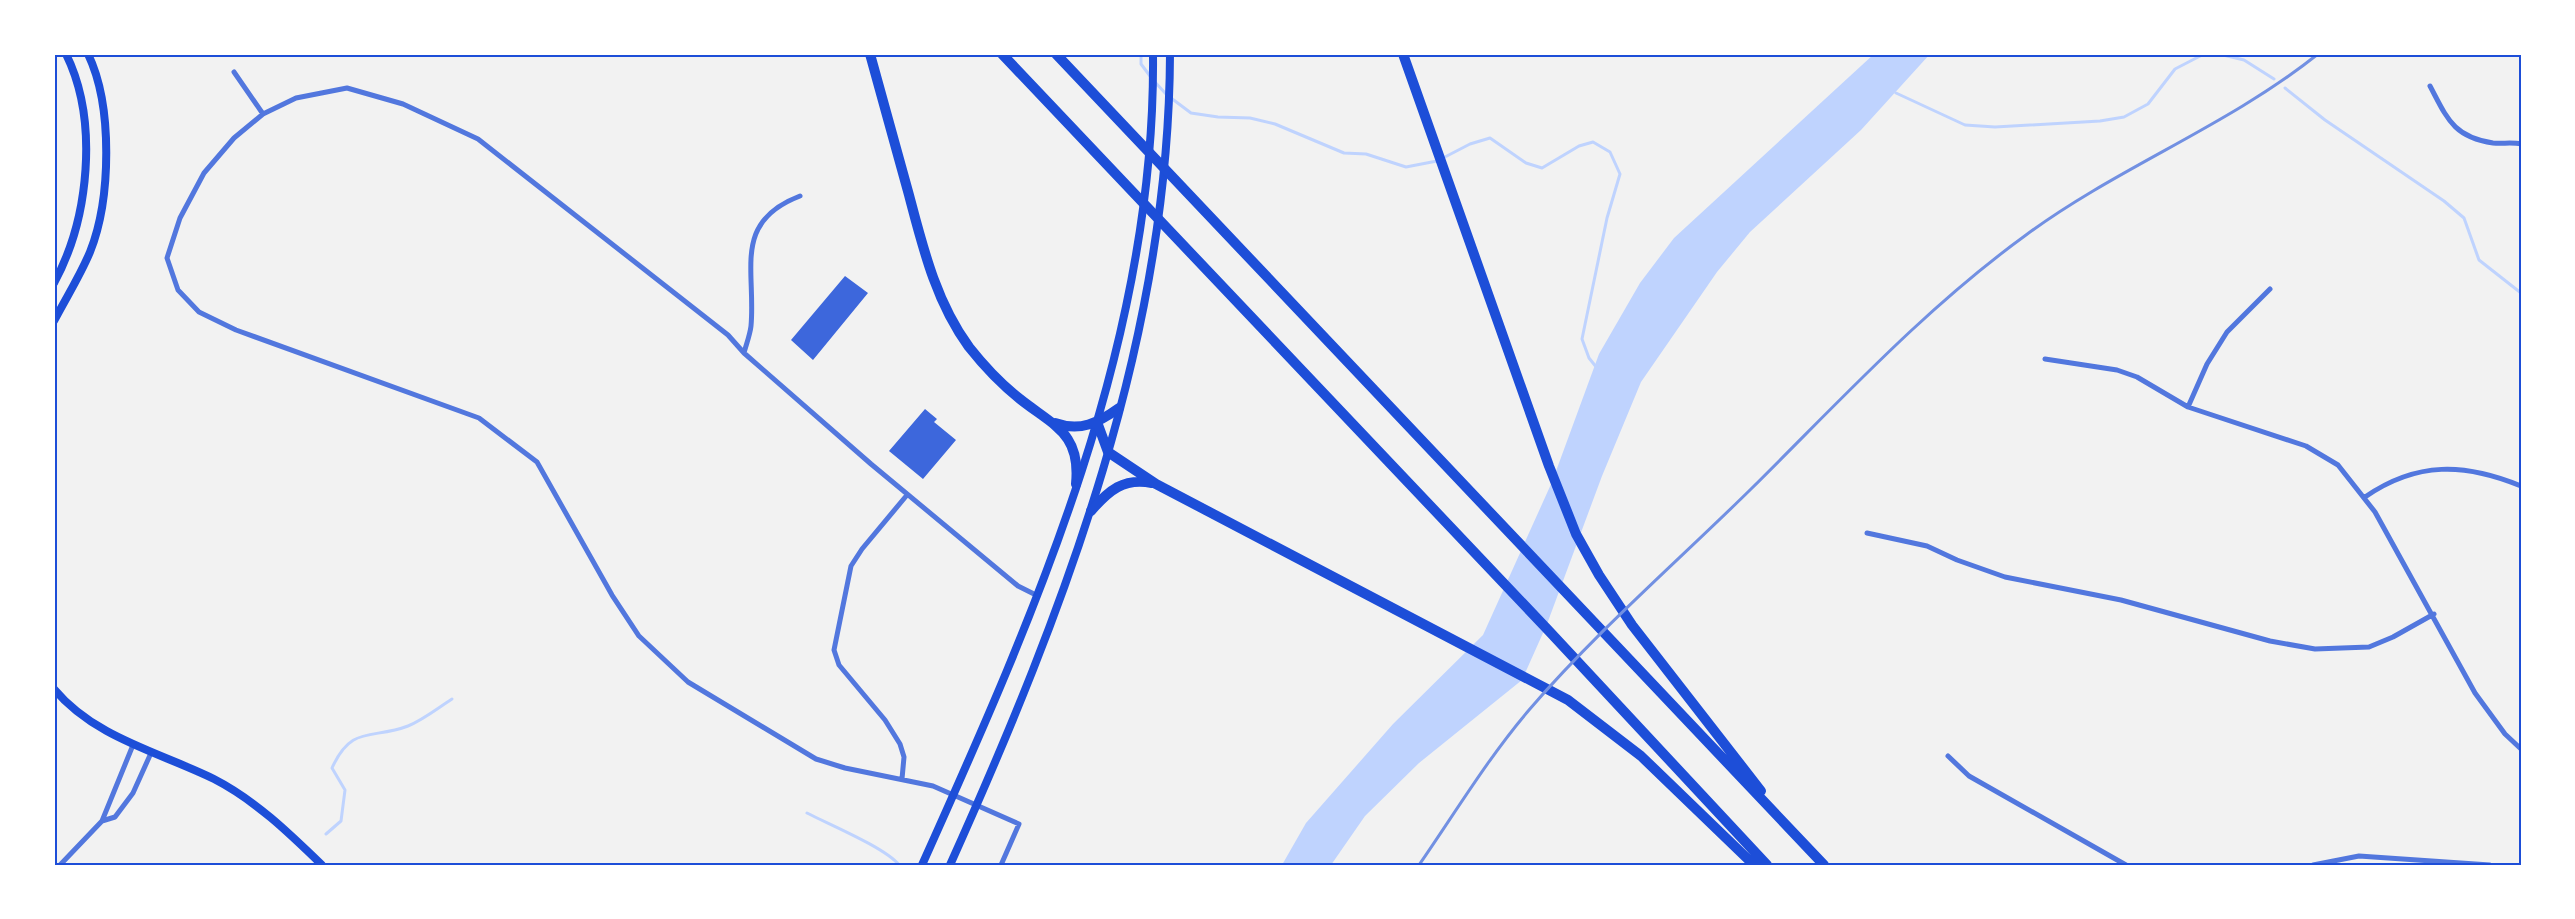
<svg xmlns="http://www.w3.org/2000/svg" width="2575" height="919" font-family="'DejaVu Sans',sans-serif">
	<style>
		.water { fill: #bfd3fe }
		.lines { fill: none; stroke-linecap: round; stroke-linejoin: round }
		.stream { stroke: #bfd3fe; stroke-width: 3 }
		.building { fill: #3d67dc }
		.minor { stroke: #5277de; stroke-width: 5 }
		.secondary { stroke: #1d4ed8; stroke-width: 8 }
		.primary { stroke: #1d4ed8; stroke-width: 8 }
		.motorway { stroke: #1d4ed8; stroke-width: 10 }
		.rail { stroke: #7290e2; stroke-width: 3 }
		.neatline { fill: none; stroke: #1d4ed8; stroke-width: 2 }
	</style>
	<rect width="100%" height="100%" fill="#f2f2f2"/>
	<path class="water" d="M1874,54h56l-69,76 -111,102 -33,40 -76,110 -39,94 -55,148 -25,56 -103,83 -54,53 -34,49h-49l24,-42 87,-99 90,-89 69,-153 47,-128 41,-71 34,-45z"/>
	<g class="lines">
		<path class="stream" d="M1141,54v10l9,12
			M2219,54l25,6 30,19
			M1154,81l12,13
			M2285,88l40,32 119,81 20,17 15,42 42,33
			M1896,93l69,32 30,2 105,-6 24,-4 24,-13 27,-35 29,-15
			M1171,98l20,15 27,4 32,1 25,6 69,29 22,1 40,13 31,-6
			M1443,158l27,-14 20,-6 36,25 16,5 37,-22 14,-4 17,10 10,22 -13,44 -25,121 7,19 8,10
			M807,813c21,11 79,35 92,52
			M326,834l15,-13 4,-31 -13,-22c20,-44 40,-28 76,-42 15,-6 30,-18 44,-27"/>
	</g>
	<path class="building" d="M845,276l23,17 -55,67 -22,-20z
		M925,409l12,10 -3,3 22,18 -33,39 -34,-28z"/>
	<g class="lines">
		<path class="minor" d="M234,72l29,42
			M2430,86c17,32 23,51 63,57 9,1 19,-1 28,1
			M744,353c2,-8 6,-18 7,-27 5,-56 -19,-104 49,-130
			M2045,359l72,11 20,7 51,30 118,39 32,19 37,47 100,181 30,41 16,15
			M2188,407l19,-43 20,-32 43,-43
			M2365,497c52,-36 100,-34 156,-11
			M1867,533l60,13 30,14 48,17 116,23 149,41 45,8 54,-2 24,-10 41,-23
			M1948,756l21,20 157,89
			M902,779l2,-22 -4,-13 -15,-24 -46,-55 -5,-15 17,-84 11,-17 45,-54
			M102,821l13,-4 18,-24 18,-40
			M60,865l42,-44 31,-76
			M1001,865l18,-41 -86,-38 -88,-18 -29,-9 -128,-77 -49,-46 -27,-41 -75,-133 -58,-44 -243,-88 -37,-18 -21,-22 -11,-32 13,-40 24,-45 30,-35 29,-24 33,-16 51,-10 56,16 75,35 250,196 16,18 127,111 147,122 20,10
			M2313,865l46,-9 131,9"/>
		<path class="secondary" d="M54,283c35,-64 45,-162 12,-229
			M54,321c12,-23 26,-45 36,-69 21,-53 23,-146 -2,-198
			M54,689c41,49 105,63 160,90 41,21 75,54 108,86"/>
		<path class="primary" d="M922,865c115,-256 234,-525 231,-811
			M950,865c115,-256 219,-526 220,-811"/>
		<path class="motorway" d="M870,54c13,47 26,94 39,141 14,53 27,107 60,152 15,19 32,37 51,52 34,27 61,34 56,85
			M1002,54l547,577 218,234
			M1056,54l768,811
			M1403,54l146,412 27,68 23,41 33,50 129,166
			M1097,422l11,30 48,32 412,216 73,56 113,109
			M1055,423c25,9 43,0 64,-15
			M1091,511c17,-20 33,-34 61,-28"/>
		<path class="rail" d="M1419,865c36,-52 69,-107 110,-155 67,-78 149,-149 222,-221 89,-88 173,-180 275,-254 92,-68 202,-109 292,-181"/>
	</g>
	<rect width="2575" height="919" fill="none" stroke="#ffffff" stroke-width="111"/>
	<rect x="56" y="56" width="2464" height="808" class="neatline"/>
</svg>
